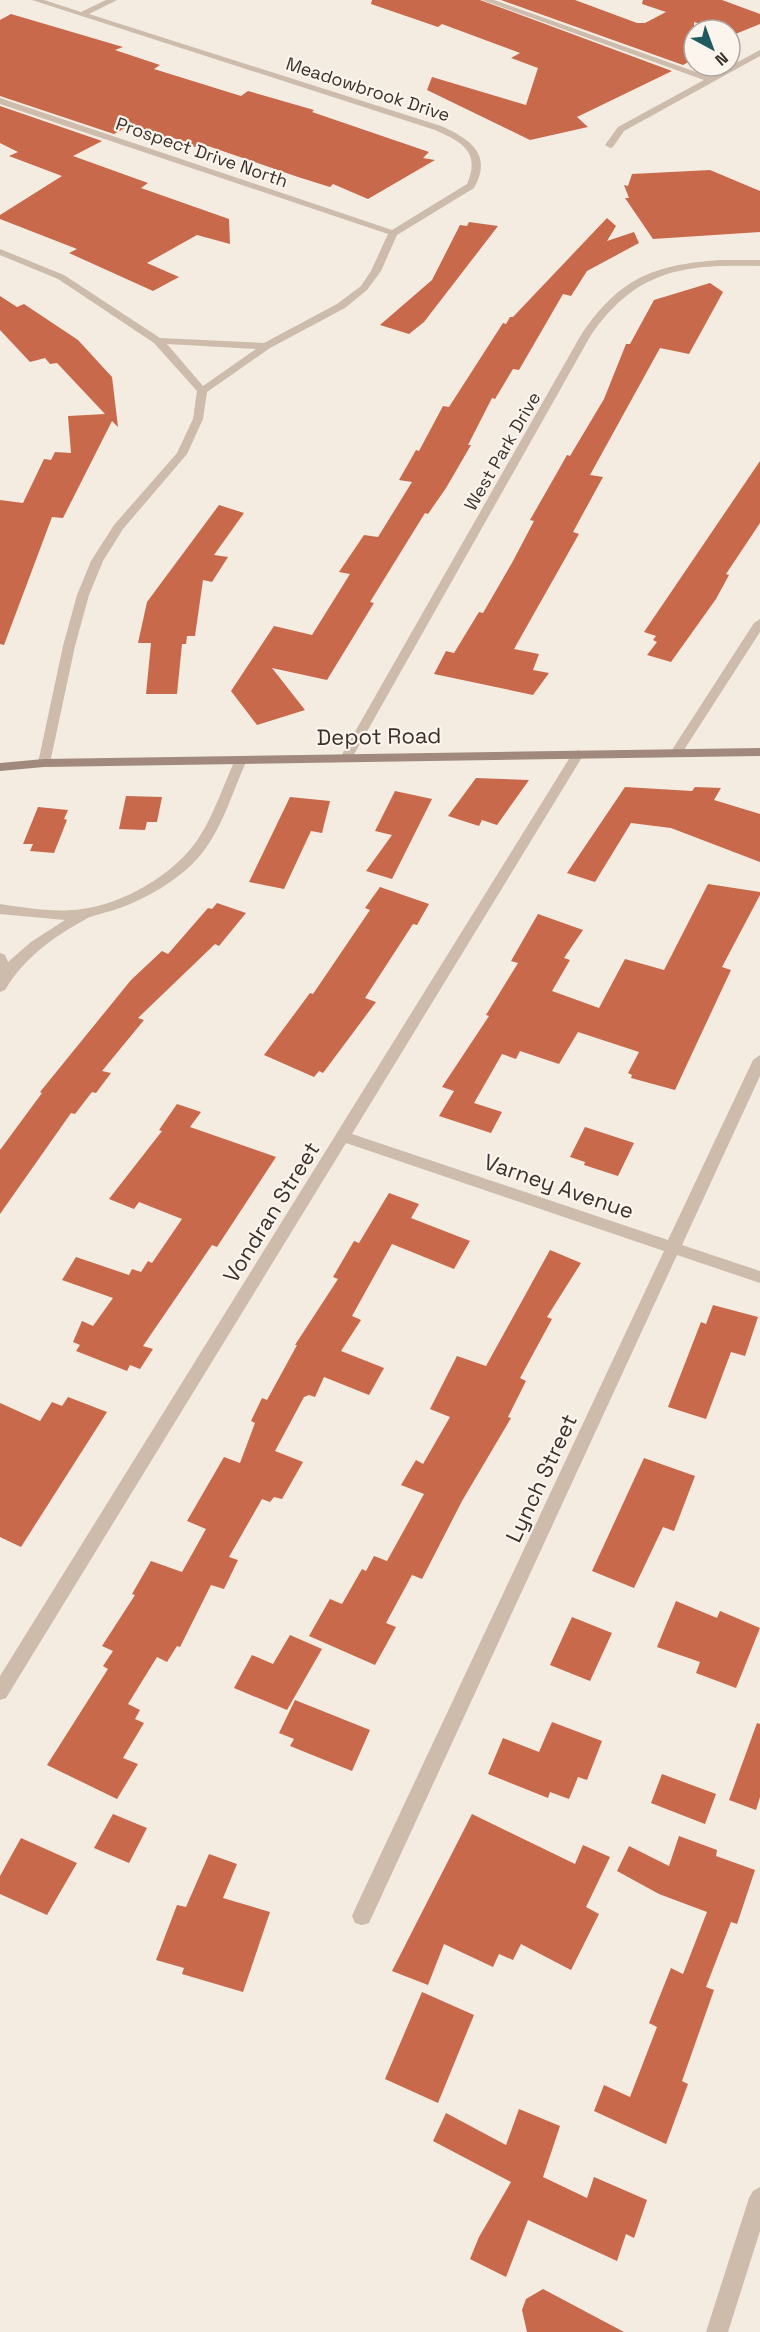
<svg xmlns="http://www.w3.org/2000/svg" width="760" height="2332" font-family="'Space Grotesk',sans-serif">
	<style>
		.building { fill: #c8694b }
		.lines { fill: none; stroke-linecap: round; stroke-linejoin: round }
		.street { fill: #cdbbac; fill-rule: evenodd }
		.secondary { fill: #a18a7d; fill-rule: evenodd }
		.labels { text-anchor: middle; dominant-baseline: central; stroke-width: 4.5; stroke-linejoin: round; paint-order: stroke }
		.far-street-label { font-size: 18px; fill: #3b302b; stroke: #fbf5ee }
		.street-label { font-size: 22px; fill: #3b302b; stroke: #fbf5ee }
	</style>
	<rect width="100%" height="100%" fill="#f4ebe1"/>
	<path class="building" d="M372,0h108l192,71 -95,46 11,10 -58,13 -103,-50 5,-13 94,28 12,-37 -27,-10 9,-5 -78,-29 -4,3 -67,-23z
		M501,0h74l62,23h8l21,-11 -24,-8 1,-4h79l38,14v10l-27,11 -3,-5h-13l-23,-8v37l-11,6z
		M11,14l112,33 -8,3 45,15 -6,4 87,27 7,-5 66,19 -2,2 117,40 -6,6 12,2 -67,39 -35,-15 -3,3 -32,-10 -90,-31 -13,1 -26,-11 -4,2 -36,-12 -15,8 -114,-38v-76z
		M0,106l102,35 -29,15 75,27 -7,5 88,31 1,25 -33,-9 -50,28 32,14 -26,14 -84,-38 8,-4 -77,-30v-4l62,-39 -53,-20 9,-4 -18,-9z
		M710,170l50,21v41l-107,7 -28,-41h4l-5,-13 4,1 4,-12z
		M607,218l9,8 -9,15 27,-9 5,11 -52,28 -16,25 -8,-2 -44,76 -6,-1 -18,30 -3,-1 -24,47h3l-25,43 -18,26 -3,-1 -55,89 4,1 -47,77 -55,-12 33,42 -48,15 -26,-34 43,-65 38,9 38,-61 -11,-2 25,-37 14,2 34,-55 -13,-2 17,-30 3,1 24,-45 6,1 54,-84 3,1 4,-7h3z
		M469,222l29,4 -74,96 -15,12 -29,-9 52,-45 28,-55 7,1z
		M710,283l13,9 -34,62 -29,-6 -70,127 13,2 -30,55 6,2 -65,115 25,5 -6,16 16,3 -16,22 -99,-21 12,-23 8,2 25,-41 4,1 30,-52 21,-40 -4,-1 28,-49 9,-16 3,1 34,-57 22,-55h4l24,-44z
		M0,296l17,11 7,-3 54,36 34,37 6,50 -6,-6 -49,97 -11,-1 -48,128 -4,-1v-144l23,3 21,-44 7,1 4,-8 16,1 -3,-37 37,-2 -48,-51 -7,1 -5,-6 -15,4 -30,-32z
		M760,461v62l-34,51 3,1 -13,24 -45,63 -24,-7 10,-13 -4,-2 3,-4 -12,-4z
		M219,505l25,8 -30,42 14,2 -16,25 -9,-2 -8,56h-8l-1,8h-4l-5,50h-31l5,-51h-13l9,-41z
		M476,778l53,2 -32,45 -15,-5 -3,6 -31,-10z
		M625,787l67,4 3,-4 26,1 -7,12 46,14v48l-89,-34 -40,-5 -36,59 -28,-9z
		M395,791l37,8 -40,80 -26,-8 26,-36 -17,-4z
		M126,796l36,1 -5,25h-10l-2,8 -26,-1z
		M290,797l40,4 -8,32 -11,-2 -27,58 -35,-7z
		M38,807l30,3 -4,9 3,1 -13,33 -24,-2 3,-7h-10z
		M708,884l52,8v3l-38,72 9,3 -56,120 -44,-12 1,-3 -4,-2 11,-21 -61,-20 -19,32 -39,-13 -4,8 -14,-5 -28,49 28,9 -11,21 -52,-17 15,-25 -12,-4 47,-71 -3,-1 32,-52 -7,-2 27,-47 45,16 -19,28 6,2 -18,31 47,17 26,-49 39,11z
		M380,887l49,17 -12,21 -4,-1 -48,74 11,4 -53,71 -4,-2 -5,6 -50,-22 46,-62 3,1 57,-84 -5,-2z
		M217,903l29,10 -27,33 -4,-2 -77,74 6,2 -42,51 9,2 -15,20 -4,-1 -17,22 -4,-1 -71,101v-64l42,-57 -2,-1 91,-112 31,-29 6,3 40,-46 4,1z
		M177,1104l24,8 -11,15 86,30 -59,90 -5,-2 -69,101 10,3 -13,20 -10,-4 -3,6 -51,-20 4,-6 -7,-3 9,-21 11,5 20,-28 -51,-18 14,-23 53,18 3,-6 9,3 7,-11 4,2 30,-44 -43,-17 -5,7 -25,-10 53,-68 -3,-1z
		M585,1127l49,16 -16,33 -34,-11 1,-3 -15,-5z
		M389,1193l30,11 -8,14 59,23 -16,28 -62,-25 -40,72 9,4 -20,31 43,17 -15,27 -45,-18 -9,20 -6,-2 -5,2 -29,54 28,11 -21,37 -8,-2 -4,5 -8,-3 -33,58 9,3 -14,29 -13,-4 -31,62 -3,-1 -10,16 -10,-5 -29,47 12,6 -5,9 9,4 -21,35 15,6 -21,35 -70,-34 61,-96 -5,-3 10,-15 -11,-5 33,-51 -3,-1 19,-33 31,11 24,-43 -19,-8 37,-64 16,6 15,-40 -4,-2 11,-23 5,2 30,-55h-2l43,-66 -5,-2 21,-36 5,2z
		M550,1250l31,13 -34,54 5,2 -32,59 6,3 -18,36 3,1 -49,83 -40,78 -10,-4 -26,48 10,4 -21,38 -66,-29 21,-37 12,5 20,-35 4,2 8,-15 13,5 37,-67 -23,-9 15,-25 7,4 27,-47 -20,-8 27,-53 29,10z
		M713,1305l45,12 -13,39 -14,-4 -25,67 -38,-12 33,-85 5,2z
		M68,1397l39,15 -86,135 -21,-10v-134l40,18 12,-19 10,4z
		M644,1458l51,18 -21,55 -11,-4 -29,61 -42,-17z
		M676,1601l41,17 3,-7 40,17 -24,60 -40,-15 4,-11 -43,-15z
		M572,1617l40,16 -22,48 -40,-16z
		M290,1635l32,14 -35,61 -53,-22 18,-33 21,9z
		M295,1700l75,30 -18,41 -62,-25 4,-7 -15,-6z
		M552,1722l50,19 -15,39 -9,-3 -9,22 -19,-7 -2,6 -60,-24 15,-36 36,14z
		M757,1723l3,1v73l-4,13 -27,-10z
		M662,1774l54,20 -11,30 -54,-21z
		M113,1814l34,14 -18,35 -35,-15z
		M472,1814l103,50 8,-19 27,12 -24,50 13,7 -28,56 -50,-26 -8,16 -14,-6 -6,13 -49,-23 -16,41 -36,-14z
		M679,1836l38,14 -1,6 39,14 -18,54 -6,-2 -25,65 8,3 -32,91 6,3 -22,60 -72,-33 10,-26 26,12 27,-70 -8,-4 22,-55 12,6 24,-62 -48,-18 -42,-23 12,-25 40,20z
		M21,1838l56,25 -30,52 -47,-21v-18z
		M209,1854l28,10 -14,34 47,14 -27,80 -61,-18 2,-6 -28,-8 21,-55 9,2z
		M422,1992l52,23 -36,88 -53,-24z
		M519,2109l41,17 -17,51 44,21 7,-21 53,23 -13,38 -8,-4 -9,27 -89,-41 -22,57 -36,-18 9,-22 32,-55 -78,-41 13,-28 60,32z
		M543,2289l81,43h-97l-5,-22 4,-11z"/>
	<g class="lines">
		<path class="street" d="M32,0h12l37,12 25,-12h11l-28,14 352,112c29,13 52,28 33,62l-77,47 -16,36 -14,19 -22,18 -75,40 -63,44 -4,27 -16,35 -64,75 -20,32 -14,34 -14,51 -25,117 -6,4 -6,-4 25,-117 14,-51 14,-34 23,-36 63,-72 16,-34 4,-28 -43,-48 -96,-64 -58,-24v-6l64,26 96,63 104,5 73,-39 24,-18 10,-15 17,-37 -388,-130v-6l392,132 75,-46c14,-32 -5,-42 -32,-54zM167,344l89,5 -53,37z
			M482,0h12l216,77 50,-27v6l-136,75 -11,16 -3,1 -5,-3 13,-18 86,-47z
			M720,260h40v6c-76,-2 -123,3 -169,69l-239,423 -2,3h-8l-2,-3 241,-423c39,-57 71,-70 139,-75z
			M760,619v13l-78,121 -2,3h-8l-2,-3 84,-130z
			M578,750l6,4 -232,380 316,106 85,-180 7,-5v21l-78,169 78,26v12l-83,-28 -308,668 -7,2 -7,-2 -3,-7 3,-7 309,-658 -318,-108 -340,555 -6,2v-24l572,-922z
			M241,756l6,4c-15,32 -25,71 -49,98 -21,23 -52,41 -81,51 -10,4 -22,5 -31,10 -33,18 -62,39 -81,71l-5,2v-39l5,2 3,7 23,-20 34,-22 -65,-6v-10c27,4 55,9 82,5 41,-5 93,-35 116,-70 16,-24 25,-53 37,-79z
			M760,2187v44l-32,101h-22l43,-134 4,-7z"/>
		<path class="secondary" d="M760,748v8l-716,11 -44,4v-8l44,-4z"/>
	</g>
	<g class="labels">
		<g class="far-street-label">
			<text transform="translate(368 89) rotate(18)">Meadowbrook Drive</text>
			<text transform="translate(202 152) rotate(19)">Prospect Drive North</text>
			<text transform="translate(502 451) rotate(-60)">West Park Drive</text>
		</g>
		<g class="street-label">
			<text transform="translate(379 736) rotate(-1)">Depot Road</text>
			<text transform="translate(559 1186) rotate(19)">Varney Avenue</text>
			<text transform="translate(271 1212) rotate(-58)">Vondran Street</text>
			<text transform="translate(541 1478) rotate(-65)">Lynch Street</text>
		</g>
	</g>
	<g transform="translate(712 48) rotate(139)"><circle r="28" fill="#fbf5ee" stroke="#aea6a0" stroke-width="1.5"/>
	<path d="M0-4.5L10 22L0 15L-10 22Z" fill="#1f5a5e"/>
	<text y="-9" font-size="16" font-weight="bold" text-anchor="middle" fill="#3b302b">N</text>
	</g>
</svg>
